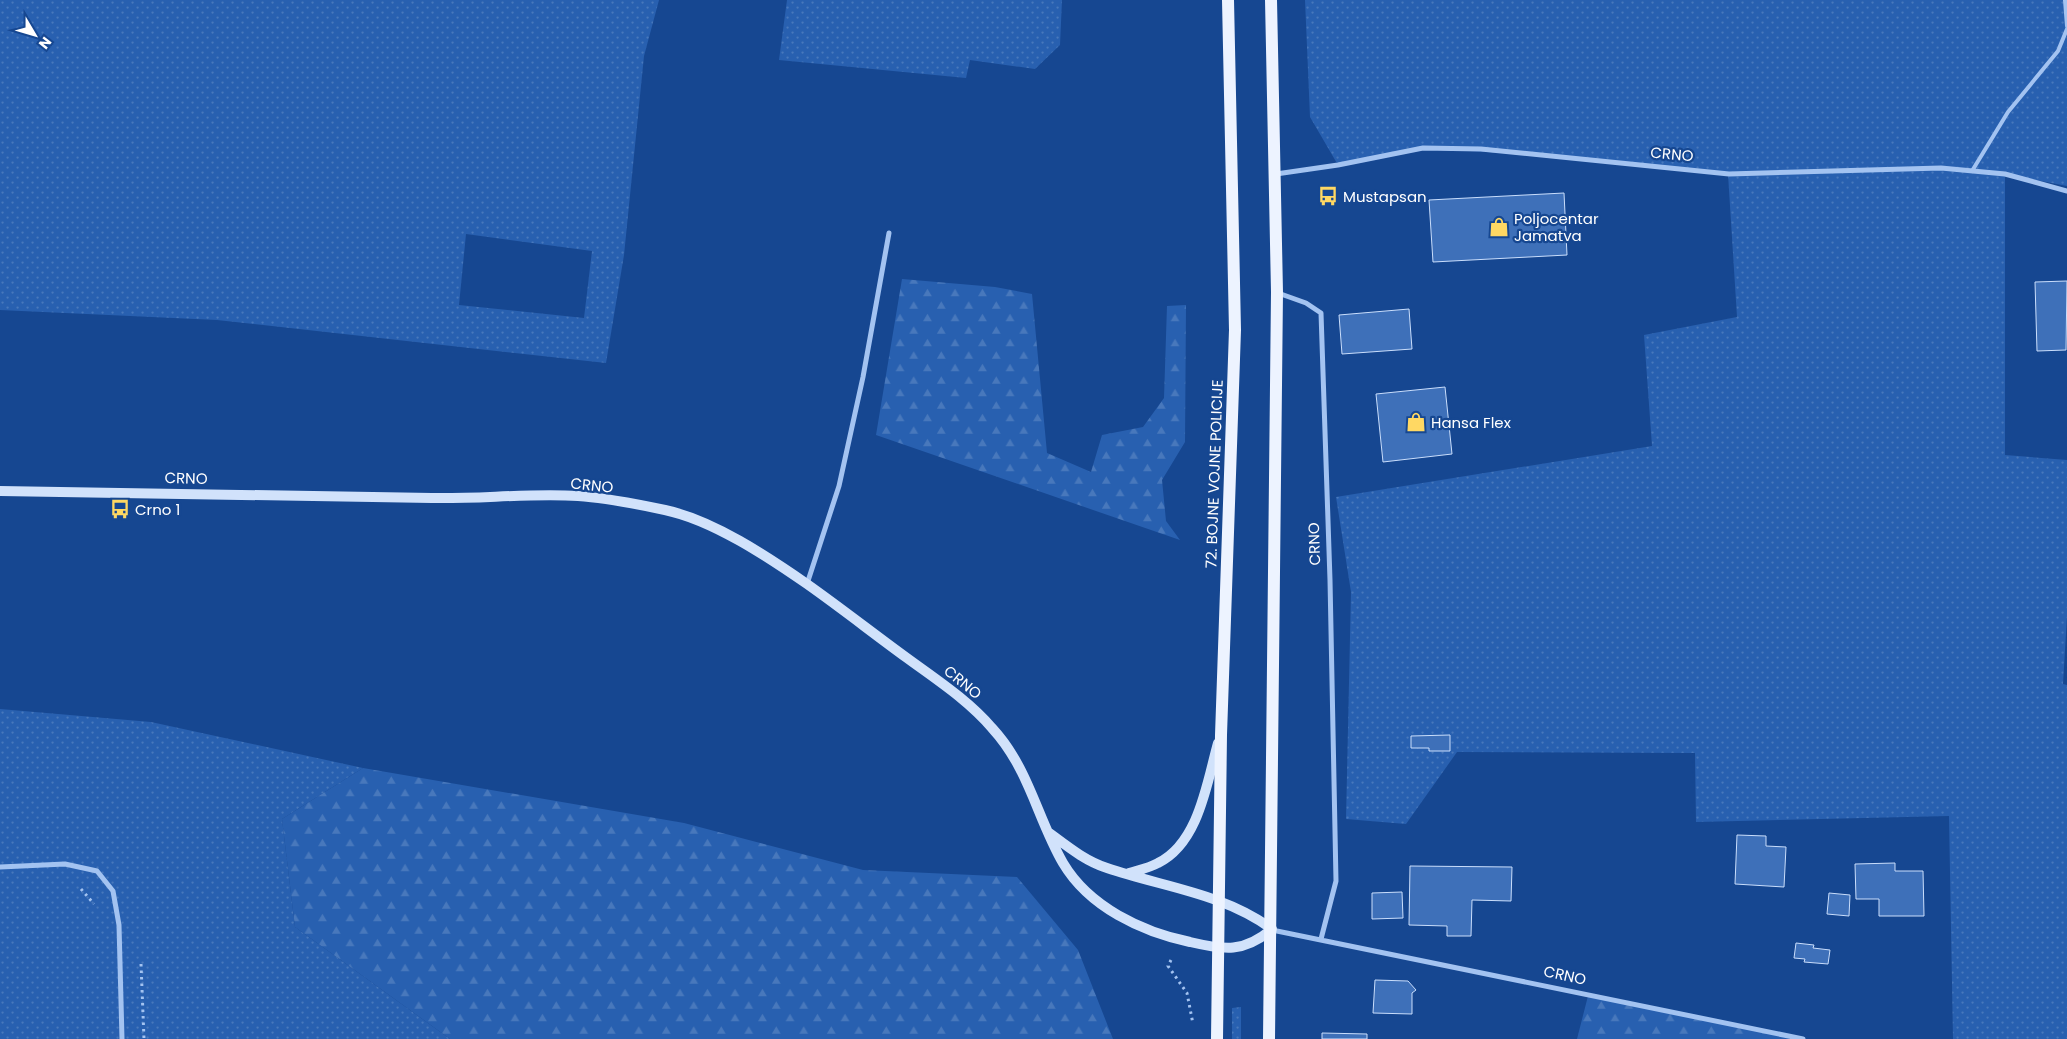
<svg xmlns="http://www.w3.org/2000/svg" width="2067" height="1039" font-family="Poppins,sans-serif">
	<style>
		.grass { fill: url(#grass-dots); fill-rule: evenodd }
		.forest { fill: url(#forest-firs) }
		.building { fill: #3e70b9; stroke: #cadefc }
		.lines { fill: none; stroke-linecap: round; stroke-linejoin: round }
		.path { stroke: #a3c3f1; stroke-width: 3; stroke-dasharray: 2.5 4; stroke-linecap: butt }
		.lane { stroke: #a3c3f1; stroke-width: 4 }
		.street { stroke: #a3c3f1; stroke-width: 5 }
		.secondary { stroke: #d1e2fb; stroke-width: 10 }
		.primary { stroke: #edf3ff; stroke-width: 12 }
		.labels { text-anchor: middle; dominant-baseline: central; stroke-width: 4.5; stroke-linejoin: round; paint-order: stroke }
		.street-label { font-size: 15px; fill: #fff; stroke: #164791 }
		.poi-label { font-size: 15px; fill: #fff; stroke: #164791; text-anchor: start }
	</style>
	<defs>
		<pattern id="grass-dots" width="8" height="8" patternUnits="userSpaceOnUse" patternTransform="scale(1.25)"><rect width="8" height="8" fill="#2860b0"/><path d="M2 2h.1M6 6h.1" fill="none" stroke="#4878bc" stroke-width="1.8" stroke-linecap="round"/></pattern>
		<pattern id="forest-firs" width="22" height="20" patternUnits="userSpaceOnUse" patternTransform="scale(1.25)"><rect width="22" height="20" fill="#2860b0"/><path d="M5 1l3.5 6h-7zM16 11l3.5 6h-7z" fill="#4878bc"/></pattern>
	</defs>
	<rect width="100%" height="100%" fill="#164791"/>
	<path class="grass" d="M0,0h659l-15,56 -20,199 -18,108 -389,-43 -217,-10zM466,234l126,17 -8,67 -125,-13z
		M787,0h275l-2,45 -25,24 -65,-9 -4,18 -187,-18z
		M1305,0h762v186l-62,-12v281l62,5v156l-4,68 4,1v354h-114l-4,-223 -253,6 -1,-69 -238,-1 -51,72 -60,-5 5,-227 -15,-95 316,-51 -8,-111 93,-18 -9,-143 -145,-16 -160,-10 -85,17 -28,-48z
		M0,709l151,13 212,46 -81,51 13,108 155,112h-450z
		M1241,1007v32h-9v-31z"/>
	<path class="forest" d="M902,279l93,8 37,7 15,159 44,19 11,-37 41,-8 21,-29 3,-92 19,-1 -1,137 -23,38 4,41 14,19 -304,-105z
		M363,768l321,55 179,47 154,7 61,73 35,89h-663l-155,-112 -13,-108z
		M1588,996l215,43h-226z"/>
	<path class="building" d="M1564,193l3,62 -134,7 -4,-62z
		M2067,281l-1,69 -29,1 -2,-69z
		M1409,309l3,40 -70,5 -3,-39z
		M1445,387l7,67 -69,8 -7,-68z
		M1450,735v16h-21v-3h-18v-12z
		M1737,835l29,1v10l20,1 -2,40 -49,-3z
		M1895,863v8h28l1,45h-45v-17h-23l-1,-35z
		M1410,866l102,1 -1,34 -39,-1 -1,36h-24v-10l-38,-1z
		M1402,892l1,26 -31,1v-26z
		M1829,893l21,2 -1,21 -22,-2z
		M1796,943l18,2 -1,3 17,2 -2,14 -24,-2 1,-3 -11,-1z
		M1375,980l33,1 8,9 -4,3v21l-39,-1z
		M1322,1033l45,1v5h-45z"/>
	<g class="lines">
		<path class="path" d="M81,889l13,15
			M1171,960l-3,6 19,27 6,31
			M141,964l3,75"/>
		<path class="lane" d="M2065,0l2,26
			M1972,171l36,-59 50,-61 9,-22"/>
		<path class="street" d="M1276,174l62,-9 85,-17 58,1 248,25 212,-6 64,6 62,17
			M1278,293l28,10 15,10 9,267 6,301 -15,58
			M807,584l32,-98 24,-109 26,-144
			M0,867l65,-3 32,7 16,20 6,34 3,114
			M1272,930l531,109"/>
		<path class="secondary" d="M0,491c144,1 288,4 432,7 48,1 98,-5 146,-2 29,2 59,8 87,14 48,10 103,47 142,74 34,24 67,50 100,74 30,22 61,42 85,70 37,40 45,90 71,135 26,44 79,69 127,79 34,8 54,11 82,-13 -49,-36 -109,-42 -165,-61 -22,-7 -40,-22 -59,-36
			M1129,873c10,-3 20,-5 29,-10 41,-20 49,-81 60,-120"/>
		<path class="primary" d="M1217,1039l4,-304 14,-405 -7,-330
			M1269,1039l8,-747 -6,-292"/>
	</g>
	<defs>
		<symbol id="bus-bare" viewBox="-9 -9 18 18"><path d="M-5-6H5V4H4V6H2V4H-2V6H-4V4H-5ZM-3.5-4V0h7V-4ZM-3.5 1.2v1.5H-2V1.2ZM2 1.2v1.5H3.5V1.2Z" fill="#ffd863" stroke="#164791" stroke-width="2.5" paint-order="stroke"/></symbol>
		<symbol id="shop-bare" viewBox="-9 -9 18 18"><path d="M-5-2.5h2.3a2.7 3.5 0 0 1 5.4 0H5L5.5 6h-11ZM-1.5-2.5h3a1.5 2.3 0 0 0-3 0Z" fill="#ffd863" stroke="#164791" stroke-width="2.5" paint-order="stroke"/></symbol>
	</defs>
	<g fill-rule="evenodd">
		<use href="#bus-bare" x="1314" y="182" width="28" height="28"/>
		<use href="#shop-bare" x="1485" y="213" width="28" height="28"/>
		<use href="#shop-bare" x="1402" y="408" width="28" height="28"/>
		<use href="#bus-bare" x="106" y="495" width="28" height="28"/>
	</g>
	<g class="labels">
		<g class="street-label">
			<text transform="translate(1672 154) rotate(5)">CRNO</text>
			<text transform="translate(1214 474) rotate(-88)">72. BOJNE VOJNE POLICIJE</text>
			<text transform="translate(186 478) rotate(1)">CRNO</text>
			<text transform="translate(592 485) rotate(6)">CRNO</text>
			<text transform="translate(1314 544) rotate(-92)">CRNO</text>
			<text transform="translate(963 682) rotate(39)">CRNO</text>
			<text transform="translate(1565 975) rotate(12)">CRNO</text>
		</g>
		<g class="poi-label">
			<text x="1343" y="196">Mustapsan</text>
			<text x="1514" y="218">Poljocentar<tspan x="1514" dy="17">Jamatva</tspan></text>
			<text x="1431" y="422">Hansa Flex</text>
			<text x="135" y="509">Crno 1</text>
		</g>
	</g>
	<g transform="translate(35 35) rotate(128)" stroke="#164791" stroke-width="4" paint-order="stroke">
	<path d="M0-4L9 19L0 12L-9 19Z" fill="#ffffff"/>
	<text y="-8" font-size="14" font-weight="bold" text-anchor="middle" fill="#ffffff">N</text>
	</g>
</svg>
